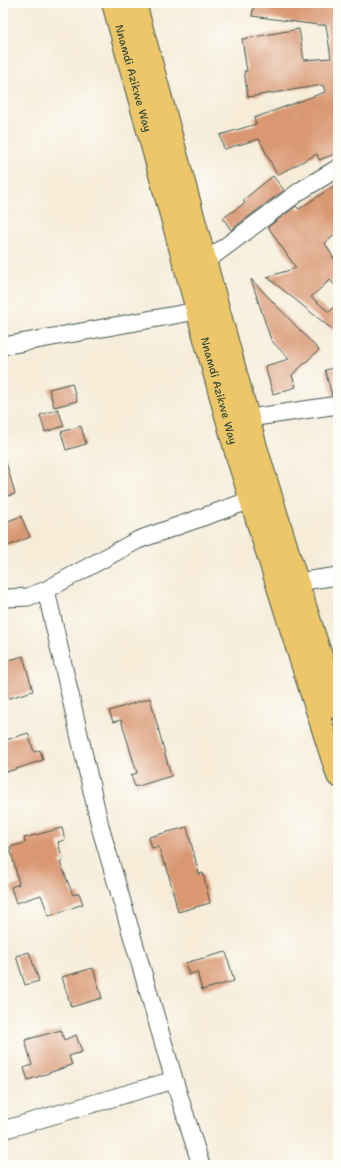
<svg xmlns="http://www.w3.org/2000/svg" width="341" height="1168" font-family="'Shantell Sans',sans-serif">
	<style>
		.building { fill: #d99772 }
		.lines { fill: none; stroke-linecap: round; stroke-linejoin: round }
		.minor-casing { stroke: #3f574d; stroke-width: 19 }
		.highway-casing { stroke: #3f574d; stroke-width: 24 }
		.minor { stroke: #fff; stroke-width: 17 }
		.highway { stroke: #ecc669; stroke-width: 22 }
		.labels { text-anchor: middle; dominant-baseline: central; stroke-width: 3; stroke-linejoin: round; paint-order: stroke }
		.street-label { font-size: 11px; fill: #1f3d34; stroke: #fdfcf7 }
	</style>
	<rect width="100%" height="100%" fill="#fdfcf7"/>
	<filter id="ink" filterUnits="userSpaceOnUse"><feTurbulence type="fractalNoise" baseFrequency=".025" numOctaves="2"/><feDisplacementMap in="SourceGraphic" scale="8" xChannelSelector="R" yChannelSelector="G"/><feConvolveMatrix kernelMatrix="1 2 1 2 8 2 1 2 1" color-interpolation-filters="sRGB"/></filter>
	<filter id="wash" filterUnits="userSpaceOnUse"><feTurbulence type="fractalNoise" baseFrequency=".012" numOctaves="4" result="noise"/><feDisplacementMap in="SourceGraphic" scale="16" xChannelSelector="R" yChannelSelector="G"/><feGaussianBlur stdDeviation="0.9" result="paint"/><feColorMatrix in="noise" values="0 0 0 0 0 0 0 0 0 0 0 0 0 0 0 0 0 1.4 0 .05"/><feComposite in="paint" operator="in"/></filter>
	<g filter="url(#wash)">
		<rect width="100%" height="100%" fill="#f6ecd8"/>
		<g id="blocks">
			<path class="building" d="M254,3h84v150l-19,7 -2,-6 -40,21 -18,-36 -35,10 -4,-14 36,-11 -2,-6 71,-26 -2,-7 -75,12 -4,-26h3l-5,-32 57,-10 5,31 27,-2 -5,-33h-8l-66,-9z
				M273,176l11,14 -53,40 -8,-12 22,-15 -2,-3z
				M338,183v49l-13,11 13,23v23l-8,-9 -19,17 18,15 9,-9v31l-71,-57 29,-9 -28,-41 28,-21 3,3z
				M251,279l68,71 -27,25 4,12 -23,7 -8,-28 24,-7 -18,-19z
				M338,367v28l-6,1 -7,-26z
				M72,383l5,18 -23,6 -5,-18z
				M58,409l6,17 -19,6 -5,-17z
				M81,426l5,18 -20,6 -5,-18z
				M6,462l9,32 -12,3v-34z
				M21,516l9,21 -22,9 -5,-13v-10z
				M23,656l10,35 -30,9v-38z
				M150,698l21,78 -36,11 -4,-12 6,-2 -16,-53 -8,2 -4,-11z
				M28,733l6,19 6,-2 3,10 -36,12 -4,-11v-20z
				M187,827l12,47 4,-1 7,30 -32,9 -12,-48h-2l-5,-17 -7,1 -3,-11z
				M62,828l3,12 -7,2 5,19 -3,1 13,33 6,-2 4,11 -34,12 -8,-21 -25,8 -5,-16 8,-3 -9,-37 15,-4 -1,-5z
				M29,952l10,29 -14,4 -9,-29z
				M226,952l8,29 -32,9 -5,-18 -8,3 -4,-12z
				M93,968l9,30 -31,9 -9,-30z
				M61,1030l3,10 12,-5 6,17 -13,4 3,9 -44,15 -4,-12 8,-3 -7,-25z"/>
		</g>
	</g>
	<g filter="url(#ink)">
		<use href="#blocks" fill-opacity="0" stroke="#3f574d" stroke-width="1"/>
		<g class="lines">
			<defs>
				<path id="minor" d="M206,261l94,-70 38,-23
					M3,346l194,-35
					M249,418l89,-13
					M297,582l41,-6
					M46,590l55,240 75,256 25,79
					M3,597l4,1 21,-1 18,-7 92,-50 113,-40
					M3,1130l171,-50"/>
				<g id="highway">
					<path id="s1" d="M113,3l124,453 66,211 35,109"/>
					<path d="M135,3l121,444 35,115 47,147"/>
				</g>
			</defs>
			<use href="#minor" class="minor-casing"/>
			<use href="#highway" class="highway-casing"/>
			<use href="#minor" class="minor"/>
			<use href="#highway" class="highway"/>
		</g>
	</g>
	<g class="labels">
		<g class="street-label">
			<text stroke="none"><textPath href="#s1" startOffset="78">Nnamdi Azikwe Way</textPath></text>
			<text stroke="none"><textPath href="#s1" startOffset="402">Nnamdi Azikwe Way</textPath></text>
		</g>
	</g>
	<rect width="341" height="1168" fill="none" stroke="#fdfcf7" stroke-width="16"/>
</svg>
